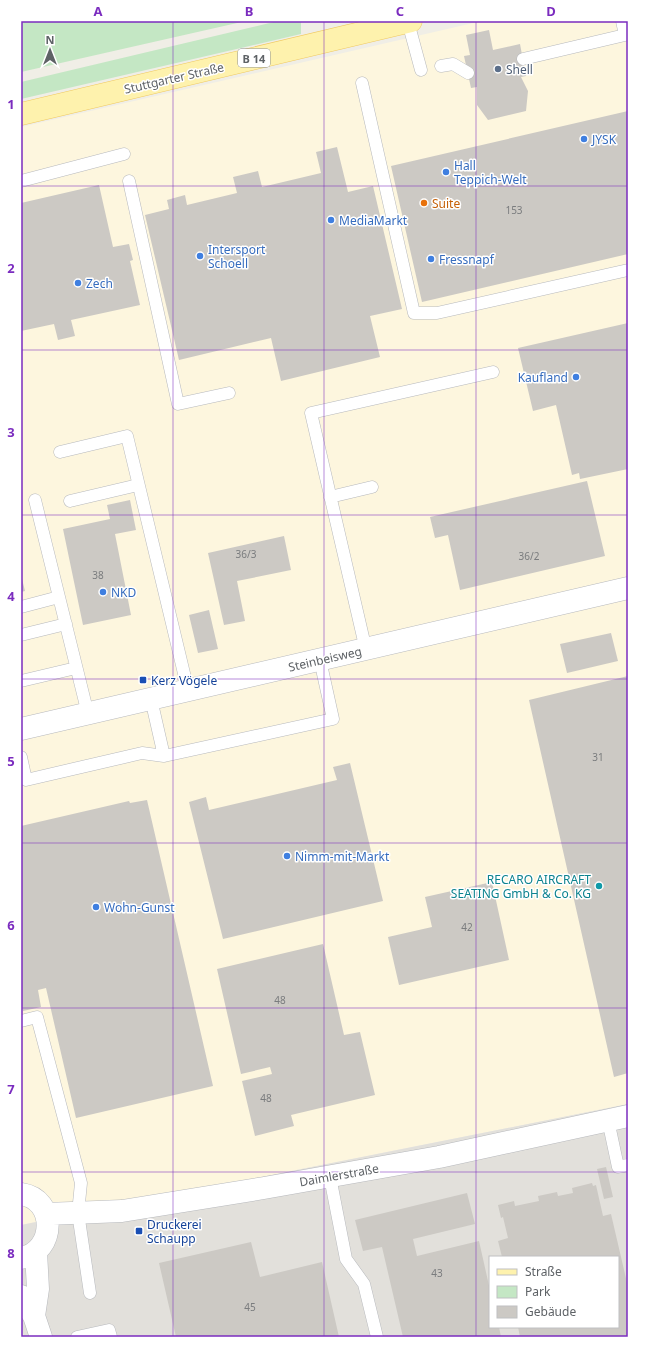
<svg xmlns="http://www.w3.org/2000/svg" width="649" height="1358" font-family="'Noto Sans',sans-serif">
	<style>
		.commercial { fill: #fdf6de }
		.industrial { fill: #e2e0db; fill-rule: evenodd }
		.green { fill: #c4e7c4 }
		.building { fill: #ccc9c4 }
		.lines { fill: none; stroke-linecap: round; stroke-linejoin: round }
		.lane-casing { stroke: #b7b9bd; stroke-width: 13 }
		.street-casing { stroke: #b7b9bd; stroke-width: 23 }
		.primary-casing { stroke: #f0c960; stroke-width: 23 }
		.lane { stroke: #fff; stroke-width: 12 }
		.street { stroke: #fff; stroke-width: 22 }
		.primary { stroke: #fef2ad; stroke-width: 22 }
		.grid { fill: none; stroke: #7b2cbf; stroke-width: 1; stroke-opacity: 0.55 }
		.service-dot { fill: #5c6f8a; stroke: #fff; stroke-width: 1.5 }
		.shop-dot { fill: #3f7fe0; stroke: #fff; stroke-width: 1.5 }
		.food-dot { fill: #e8710a; stroke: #fff; stroke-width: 1.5 }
		.transit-dot { fill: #1a4fb4; stroke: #fff; stroke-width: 1.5 }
		.culture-dot { fill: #0f9aa8; stroke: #fff; stroke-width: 1.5 }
		.labels { text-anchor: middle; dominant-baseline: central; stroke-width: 3; stroke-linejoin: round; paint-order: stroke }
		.number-label { font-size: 10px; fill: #7a7c7e }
		.shield { fill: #fff; stroke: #8e9194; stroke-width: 1 }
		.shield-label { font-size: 11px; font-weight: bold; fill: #5e6266 }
		.service-label { font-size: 12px; fill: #4e5e75; stroke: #fff; text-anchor: start }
		.street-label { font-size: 12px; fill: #5e6266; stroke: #fff }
		.shop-label { font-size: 12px; fill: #366cbe; stroke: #fff; text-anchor: start }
		.food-label { font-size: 12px; fill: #c56008; stroke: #fff; text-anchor: start }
		.transit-label { font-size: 12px; fill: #164399; stroke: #fff; text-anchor: start }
		.culture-label { font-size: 12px; fill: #0d838f; stroke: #fff; text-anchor: end }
		.neatline { fill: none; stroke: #7b2cbf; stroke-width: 1.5 }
		.grid-label { font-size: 13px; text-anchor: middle; font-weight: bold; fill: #7b2cbf }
	</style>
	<rect width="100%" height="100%" fill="#f0eee6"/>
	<path class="commercial" d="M482,21h146v1083l-607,121v-1098z"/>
	<path class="industrial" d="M628,1104v233h-604l-3,-11v-101zM490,1257h128v70h-128z"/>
	<path class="green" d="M21,21h225l-225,51z
		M278,21h23v13l-280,65v-17z"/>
	<path class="building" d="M489,30l4,20 27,-6 6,32 -5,1 7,14 -2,20 -38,9 -11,-15v-18l-6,1 -7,-32 6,-1 -4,-20z
		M628,111v143l-206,48 -31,-136z
		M337,147l11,45 25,-6 29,123 -32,7 10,41 -99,24 -10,-43 -92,22 -34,-145 24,-6 -2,-9 18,-5 2,10 50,-12 -4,-16 25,-6 4,16 59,-14 -5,-21z
		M99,185l14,62 16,-3 4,16 -3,1 10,44 -69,15 4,16 -17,4 -4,-16 -33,7v-128z
		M628,323v146l-48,10 -1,-6 -7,2 -16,-70 -23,6 -15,-63z
		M587,481l18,75 -145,34 -12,-55 -13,3 -5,-21z
		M130,500l6,30 -21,4 16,81 -48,10 -20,-96 47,-10 -3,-14z
		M284,536l7,34 -54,11 8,40 -21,4 -16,-72z
		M21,575l4,16 -4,1z
		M209,610l9,39 -20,4 -9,-38z
		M611,633l7,28 -51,12 -7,-29z
		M628,676v397l-14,4 -85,-377z
		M350,763l33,138 -160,38 -34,-137 17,-5 3,13 128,-30 -4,-13z
		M147,800l66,286 -137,32 -30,-130 -8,2 3,17 -18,4 -2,-11v-174l108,-25 1,2z
		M492,882l17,78 -110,25 -11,-48 44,-10 -7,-30z
		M323,944l21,91 16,-3 15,63 -84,20 3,11 -39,10 -13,-55 30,-7 -2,-7 -29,7 -24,-105z
		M606,1167l7,30 -9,2 -7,-30z
		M592,1183l1,3 3,-1 7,31 8,-2 17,73v50h-108l-2,-10h100v-70h-116l-4,-16 10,-3 -5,-21 -2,1 -3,-13 16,-4 1,5 24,-5 -1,-5 19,-4 1,4 15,-3 -1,-5z
		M467,1193l8,31 -62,15 4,17 62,-15 11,49v37h9l2,10h-98l-21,-90 -19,4 -8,-31z
		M251,1242l9,35 62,-15 17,75h-163l-17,-74z"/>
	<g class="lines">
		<defs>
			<path id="lane" d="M408,22l13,48
				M523,59l102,-24 -3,-14
				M441,66l12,-2 15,9
				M362,83l52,230h23l191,-43
				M21,181l103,-27
				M129,181l49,223 51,-11
				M60,452l67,-16 61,254
				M330,497l42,-10
				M35,500l53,214
				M70,501l68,-16
				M21,607l38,-10
				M21,635l45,-11
				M366,650l-55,-237 182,-41
				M21,681l55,-13
				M151,699l13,57 169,-37 -13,-59
				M21,757l5,23 116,-27 22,3
				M21,1021l16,-4 44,166 -3,30 12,80
				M608,1120l10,47 10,-2
				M330,1177l16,82 18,25 13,53
				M77,1337l32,-7 2,7"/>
			<path id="street" d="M21,729l607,-141
				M21,1194c36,5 35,58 0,64
				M46,1214l76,-3 142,-23 175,-31 189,-41
				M21,1296l13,20 7,21
				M34,1316l4,-27 -2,-37"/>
			<path id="primary" d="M21,114l390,-93"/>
		</defs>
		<use href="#lane" class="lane-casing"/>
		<use href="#street" class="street-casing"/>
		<use href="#primary" class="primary-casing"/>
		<use href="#lane" class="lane"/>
		<use href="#street" class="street"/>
		<use href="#primary" class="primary"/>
	</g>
	<path class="grid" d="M173,21v1316M324,21v1316M476,21v1316M21,186h607M21,350h607M21,515h607M21,679h607M21,843h607M21,1008h607M21,1172h607"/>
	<circle class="service-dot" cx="498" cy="69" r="4"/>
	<g class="shop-dot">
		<circle cx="584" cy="139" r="4"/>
		<circle cx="446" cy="172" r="4"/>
		<circle cx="331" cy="220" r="4"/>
		<circle cx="200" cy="256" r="4"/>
		<circle cx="431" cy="259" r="4"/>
		<circle cx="78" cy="283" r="4"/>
		<circle cx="576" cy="377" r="4"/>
		<circle cx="103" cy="592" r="4"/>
		<circle cx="287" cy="856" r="4"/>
		<circle cx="96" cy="907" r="4"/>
	</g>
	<circle class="food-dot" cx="424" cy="203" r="4"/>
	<g class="transit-dot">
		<rect x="139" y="676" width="8" height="8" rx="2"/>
		<rect x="135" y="1227" width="8" height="8" rx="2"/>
	</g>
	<circle class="culture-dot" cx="599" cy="886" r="4"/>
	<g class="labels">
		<g class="number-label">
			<text x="514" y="210">153</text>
			<text x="246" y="554">36/3</text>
			<text x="529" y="556">36/2</text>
			<text x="98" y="575">38</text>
			<text x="598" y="757">31</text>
			<text x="467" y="927">42</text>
			<text x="280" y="1000">48</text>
			<text x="266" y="1098">48</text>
			<text x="437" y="1273">43</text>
			<text x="250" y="1307">45</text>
		</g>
		<rect class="shield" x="238" y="49" width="32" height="18" rx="3"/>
		<g class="shield-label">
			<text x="254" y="58">B 14</text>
		</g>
		<g class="service-label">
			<text x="506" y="69">Shell</text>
		</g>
		<g class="street-label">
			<text transform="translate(174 78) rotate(-13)">Stuttgarter Straße</text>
			<text transform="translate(325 659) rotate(-13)">Steinbeisweg</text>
			<text transform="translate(339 1175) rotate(-10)">Daimlerstraße</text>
		</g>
		<g class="shop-label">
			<text x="592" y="139">JYSK</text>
			<text x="454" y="165">Hall<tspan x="454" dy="14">Teppich-Welt</tspan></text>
			<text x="339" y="220">MediaMarkt</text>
			<text x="208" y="249">Intersport<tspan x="208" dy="14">Schoell</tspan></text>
			<text x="439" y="259">Fressnapf</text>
			<text x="86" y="283">Zech</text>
			<text x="568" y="377" text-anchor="end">Kaufland</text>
			<text x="111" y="592">NKD</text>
			<text x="295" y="856">Nimm-mit-Markt</text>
			<text x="104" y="907">Wohn-Gunst</text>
		</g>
		<g class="food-label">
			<text x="432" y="203">Suite</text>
		</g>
		<g class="transit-label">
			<text x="151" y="680">Kerz Vögele</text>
			<text x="147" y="1224">Druckerei<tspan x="147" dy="14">Schaupp</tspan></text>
		</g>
		<g class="culture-label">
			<text x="591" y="879">RECARO AIRCRAFT<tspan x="591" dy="14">SEATING GmbH &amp; Co. KG</tspan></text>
		</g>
	</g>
	<rect width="649" height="1358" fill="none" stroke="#ffffff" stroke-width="44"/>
	<rect x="489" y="1256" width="130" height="72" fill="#ffffff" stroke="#bfc0c2"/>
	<rect x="497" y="1269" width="20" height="6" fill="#fef2ad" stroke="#bfc0c2"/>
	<text x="525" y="1276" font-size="12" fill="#5e6266">Straße</text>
	<rect x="497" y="1286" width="20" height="12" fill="#c4e7c4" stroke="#bfc0c2"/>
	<text x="525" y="1296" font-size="12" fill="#5e6266">Park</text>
	<rect x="497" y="1306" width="20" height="12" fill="#ccc9c4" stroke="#bfc0c2"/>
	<text x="525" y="1316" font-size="12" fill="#5e6266">Gebäude</text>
	<g transform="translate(50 50)" stroke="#ffffff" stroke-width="3" paint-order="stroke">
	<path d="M0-3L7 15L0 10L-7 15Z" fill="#5e6266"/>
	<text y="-6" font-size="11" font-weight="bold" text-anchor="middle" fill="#5e6266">N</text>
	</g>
	<rect x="22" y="22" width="605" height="1314" class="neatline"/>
	<g class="grid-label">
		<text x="98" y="16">A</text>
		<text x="249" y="16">B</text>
		<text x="400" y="16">C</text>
		<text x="551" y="16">D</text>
		<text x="11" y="109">1</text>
		<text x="11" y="273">2</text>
		<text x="11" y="437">3</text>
		<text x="11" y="601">4</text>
		<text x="11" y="766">5</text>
		<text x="11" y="930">6</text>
		<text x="11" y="1094">7</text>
		<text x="11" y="1258">8</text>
	</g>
</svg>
